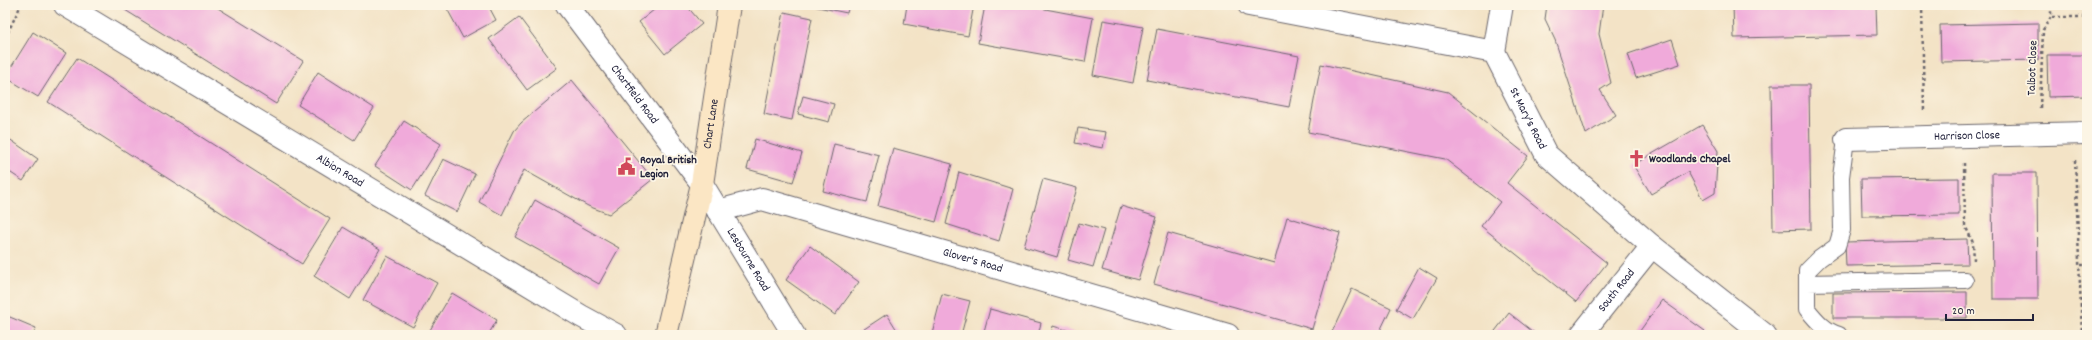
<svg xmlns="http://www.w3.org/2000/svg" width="2092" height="340" font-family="Dekko,sans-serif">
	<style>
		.building { fill: #f0aada }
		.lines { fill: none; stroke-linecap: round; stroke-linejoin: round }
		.lane-casing { stroke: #6b666c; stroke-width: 18 }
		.street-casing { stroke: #6b666c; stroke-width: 24 }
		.secondary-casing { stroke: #6b666c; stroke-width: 24 }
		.path { stroke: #6b666c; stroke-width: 2.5; stroke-dasharray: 3 3; stroke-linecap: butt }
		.lane { stroke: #fff; stroke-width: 16 }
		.street { stroke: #fff; stroke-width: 22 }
		.secondary { stroke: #fbe6c4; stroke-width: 22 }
		.labels { text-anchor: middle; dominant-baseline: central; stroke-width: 3.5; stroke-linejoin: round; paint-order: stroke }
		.street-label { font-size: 12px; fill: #22223b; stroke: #fcf5e5 }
		.poi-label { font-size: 12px; font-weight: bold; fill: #22223b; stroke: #fcf5e5; text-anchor: start }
	</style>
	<rect width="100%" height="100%" fill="#fcf5e5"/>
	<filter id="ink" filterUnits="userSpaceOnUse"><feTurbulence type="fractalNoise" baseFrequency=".025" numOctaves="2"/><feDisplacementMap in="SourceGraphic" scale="8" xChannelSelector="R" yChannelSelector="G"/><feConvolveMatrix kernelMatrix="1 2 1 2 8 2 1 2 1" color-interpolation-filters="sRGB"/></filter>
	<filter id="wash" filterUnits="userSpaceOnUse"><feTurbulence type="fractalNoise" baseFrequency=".012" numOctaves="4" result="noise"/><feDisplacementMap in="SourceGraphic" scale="16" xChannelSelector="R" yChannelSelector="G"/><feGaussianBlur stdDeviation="0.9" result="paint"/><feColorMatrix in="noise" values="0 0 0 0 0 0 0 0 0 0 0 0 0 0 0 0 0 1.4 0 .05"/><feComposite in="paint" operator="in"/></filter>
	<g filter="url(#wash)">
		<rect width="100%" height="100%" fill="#f3e3c6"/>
		<g id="blocks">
			<path class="building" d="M117,5h96l90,56 -27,43z
				M445,5h43l8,15 -33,18z
				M660,5h26l16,19 -37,30 -26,-32z
				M808,5h41l-2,8z
				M907,5h67l-6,31 -64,-12z
				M985,5h39l69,13 -8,44 -107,-19z
				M1547,5h56l-4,29 12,49 -11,7 16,25 -30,19 -31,-94 -10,-21z
				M1733,5h143l1,30 -143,3z
				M784,12l28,6 -20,102 -28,-6z
				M519,17l38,51 -30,22 -38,-51z
				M1103,20l40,7 -10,56 -40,-8z
				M2038,23v37l-97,2 -1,-37z
				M1157,29l142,27 -10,51 -142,-27z
				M33,32l33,21 -28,44 -33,-20z
				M1672,39l8,25 -44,14 -8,-24z
				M2047,55h40v41l-39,1z
				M77,58l253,161 -28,45 -254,-162z
				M1321,64l127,28 80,64 -21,27 100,80 -31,39 -95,-76 19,-24 -55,-43 -137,-27z
				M318,72l56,36 -20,32 -56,-35z
				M572,80l81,99 -44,35 -21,-8 -64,-36 -22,45 -23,-13 35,-71 7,-8z
				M1771,85h38l2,144 -38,1z
				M803,96l31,8 -5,18 -31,-8z
				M404,121l37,23 -29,46 -37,-24z
				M1702,125l16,26 -3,42 -12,7 -15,-28 -37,22 -18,-29z
				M1078,128l28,4 -3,16 -28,-5z
				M5,136l33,23 -15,22 -18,-12z
				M755,139l47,14 -9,29 -46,-13z
				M834,144l45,11 -12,47 -44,-11z
				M893,148l59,16 -16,58 -58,-16z
				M443,159l32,15 -18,38 -32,-16z
				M959,172l54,17 -14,52 -53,-17z
				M1992,173h45l1,126h-45z
				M1959,178v37l-97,1 -1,-37z
				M1043,179l34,9 -20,69 -33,-10z
				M535,200l84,48 -20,36 -84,-47z
				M1121,206l36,11 -19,63 -36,-10z
				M1287,217l53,16 -28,96 -158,-45 14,-51 106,30z
				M1079,223l25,7 -11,37 -25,-7z
				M343,227l37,22 -30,50 -36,-23z
				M1967,239l1,25 -122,2 -1,-24z
				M810,246l49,36 -24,33 -49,-35z
				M387,256l50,27 -24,44 -50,-27z
				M1419,267l18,11 -24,41 -17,-10z
				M1352,289l39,19 -13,27h-40l-6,-3z
				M1967,292v26h-134v-25z
				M452,293l45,27 -9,15h-61z
				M942,294l28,7 -9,34 -29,-2z
				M1662,300l43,31 -3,4h-65z
				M990,309l51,14 -3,12h-55z
				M1509,313l28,22h-45z
				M887,314l13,21h-45z
				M5,315l31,13 -3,7h-28z
				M1053,326l30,9h-32z"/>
		</g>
	</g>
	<g filter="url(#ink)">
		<use href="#blocks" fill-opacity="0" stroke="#6b666c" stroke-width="1"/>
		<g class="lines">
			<defs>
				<path id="lane" d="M1807,283l158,-3
					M1839,335c-14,-4 -23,-15 -32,-26v-38l12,-12 18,-13 5,-16 -1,-53 5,-38"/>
				<g id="street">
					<path id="s1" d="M65,5l516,311 35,19"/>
					<path id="s2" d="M567,5l135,179 92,151"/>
					<path id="s3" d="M1249,5l245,47 52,102 106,92 113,89"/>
					<path d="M1494,52l8,-47"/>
					<path id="s4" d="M1846,139l241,-6"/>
					<path id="s5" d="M718,211l44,-12 466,136"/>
					<path id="s6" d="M1581,335l71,-89"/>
				</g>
				<g id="secondary">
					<path id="s7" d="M666,335l36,-151 27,-179"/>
				</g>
			</defs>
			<use href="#lane" class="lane-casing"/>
			<use href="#street" class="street-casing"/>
			<use href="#secondary" class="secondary-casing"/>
			<path class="path" d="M1922,5l2,106
				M2052,17h35
				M5,38l16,-33
				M2040,108l3,-78 8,-13v-12
				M2075,160l7,175
				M1964,163l1,62 8,18 1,17
				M2081,265h6"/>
			<use href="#lane" class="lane"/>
			<use href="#street" class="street"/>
			<use href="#secondary" class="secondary"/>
		</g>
	</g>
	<defs>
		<symbol id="church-bare" viewBox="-9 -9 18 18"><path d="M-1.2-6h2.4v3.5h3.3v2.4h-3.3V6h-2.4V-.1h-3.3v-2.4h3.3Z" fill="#d1495b" stroke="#fcf5e5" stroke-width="2.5" paint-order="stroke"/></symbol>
		<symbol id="civic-bare" viewBox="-9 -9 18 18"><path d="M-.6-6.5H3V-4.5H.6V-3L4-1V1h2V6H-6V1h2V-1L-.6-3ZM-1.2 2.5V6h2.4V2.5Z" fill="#d1495b" stroke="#fcf5e5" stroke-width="2.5" paint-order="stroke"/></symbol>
	</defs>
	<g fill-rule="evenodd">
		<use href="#church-bare" x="1624" y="146" width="25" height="25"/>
		<use href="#civic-bare" x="614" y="154" width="25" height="25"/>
	</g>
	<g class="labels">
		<g class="street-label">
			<text transform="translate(2033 68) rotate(-88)">Talbot Close</text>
			<text stroke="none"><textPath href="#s2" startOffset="112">Chartfield Road</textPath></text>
			<text stroke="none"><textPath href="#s3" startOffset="324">St Mary's Road</textPath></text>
			<text stroke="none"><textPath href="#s7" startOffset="216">Chart Lane</textPath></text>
			<text stroke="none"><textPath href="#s4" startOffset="121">Harrison Close</textPath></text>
			<text stroke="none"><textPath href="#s1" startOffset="321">Albion Road</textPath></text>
			<text stroke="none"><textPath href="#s2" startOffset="313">Lesbourne Road</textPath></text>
			<text stroke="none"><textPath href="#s5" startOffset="265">Glover's Road</textPath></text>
			<text stroke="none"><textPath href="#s6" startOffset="57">South Road</textPath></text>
		</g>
		<g class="poi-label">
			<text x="1649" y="159">Woodlands Chapel</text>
			<text x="640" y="160">Royal British<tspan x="640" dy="14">Legion</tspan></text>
		</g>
	</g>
	<rect width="2092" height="340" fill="none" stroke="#fcf5e5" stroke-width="20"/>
	<path d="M1946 314v6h87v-6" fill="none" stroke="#22223b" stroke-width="2"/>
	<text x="1952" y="314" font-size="12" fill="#22223b" stroke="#fcf5e5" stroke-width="3" paint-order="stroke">20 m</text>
</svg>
